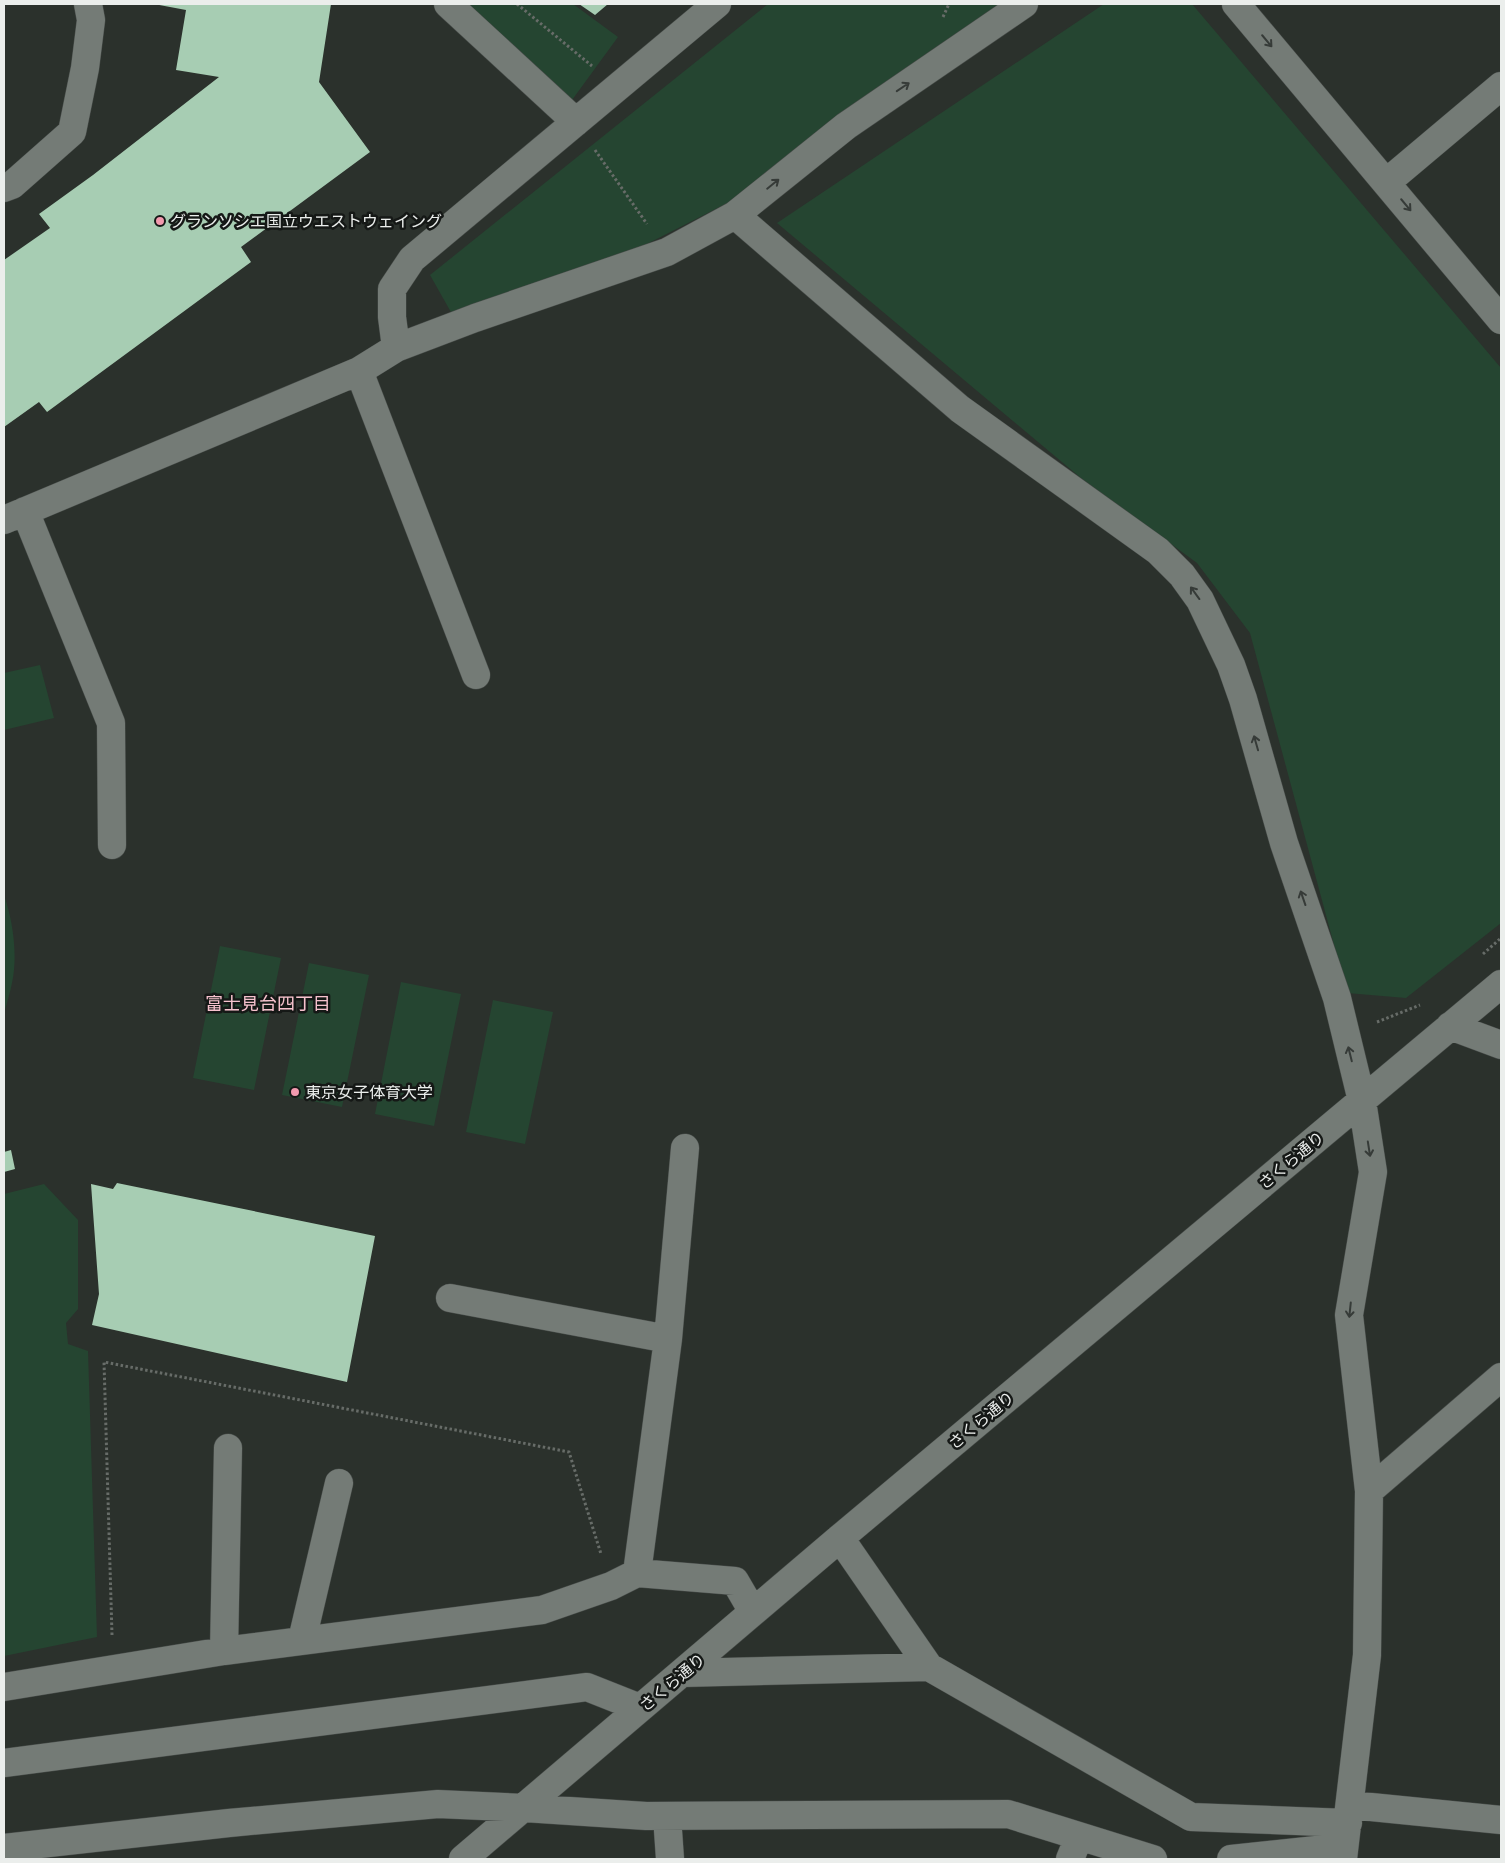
<svg xmlns="http://www.w3.org/2000/svg" width="1505" height="1863" font-family="'Libre Baskerville','Noto Sans JP',serif">
	<style>
		.green { fill: #254531 }
		.building { fill: #a7cdb3 }
		.lines { fill: none; stroke-linecap: round; stroke-linejoin: round }
		.minor-casing { stroke: #474c49; stroke-width: 29 }
		.path { stroke: #676c68; stroke-width: 3; stroke-dasharray: 2.5 2.5; stroke-linecap: butt }
		.minor { stroke: #747b76; stroke-width: 28 }
		.oneway { stroke: #363b38 }
		.poi-dot { fill: #f29aae; stroke: #151816; stroke-width: 2 }
		.labels { text-anchor: middle; dominant-baseline: central; stroke-width: 5; stroke-linejoin: round; paint-order: stroke }
		.poi-label { font-size: 16px; fill: #ebeeec; stroke: #151816; text-anchor: start }
		.street-label { font-size: 16px; fill: #ebeeec; stroke: #151816 }
		.neighbourhood-label { font-size: 18px; fill: #f6c2cd; stroke: #151816 }
	</style>
	<rect width="100%" height="100%" fill="#2b312c"/>
	<path class="green" d="M447,4h126l45,33 -54,74z
		M768,4h271l-258,172 -221,112 -108,26 -22,-39z
		M1104,4h88l309,364v555l-95,75 -59,-5 -97,-360 -53,-70 -116,-85 -304,-255z
		M40,665l14,53 -50,12v-57z
		M4,895c9,26 14,60 8,88 -2,10 -5,20 -8,30z
		M220,946l61,12 -27,132 -61,-12z
		M309,963l60,12 -27,132 -60,-12z
		M401,982l60,12 -27,132 -59,-12z
		M493,1000l60,12 -28,132 -59,-12z
		M44,1184l34,36v89l-12,14 2,21 20,7 9,286 -93,19v-462z"/>
	<path class="building" d="M154,4h177l-12,78 51,70 -129,95 10,15 -204,150 -8,-10 -35,25v-167l46,-32 -11,-14 54,-39 126,-98 -43,-7 10,-60z
		M579,4h29l-13,11z
		M11,1150l4,19 -11,3v-20z
		M117,1183l258,53 -28,146 -255,-57 7,-31 -8,-110 22,5z"/>
	<g class="lines">
		<defs>
			<path id="minor" d="M448,4l128,118
				M1236,4l265,316
				M1387,182l114,-96
				M4,188l8,-3 60,-53 13,-64 6,-48 -3,-16
				M735,215l225,194 198,142 24,24 18,25 31,65 12,34 41,144 53,155 25,103 11,71 -24,143 20,176 -2,164 -24,204
				M396,348l-4,-31v-28l20,-30 305,-255
				M359,371l117,304
				M25,511l86,212 1,122
				M4,520l355,-149 37,-23 79,-30 192,-66 68,-37 111,-89 178,-122
				M1450,1026l51,19
				M450,1298l218,41
				M1369,1491l132,-114
				M840,1538l89,129
				M637,1573l31,-234 17,-191
				M302,1640l37,-157
				M224,1651l4,-203
				M682,1673l247,-6 262,150 157,6
				M4,1687l220,-36 318,-41 69,-24 26,-13 98,8 18,31
				M4,1763l583,-76 53,21
				M1351,1805l150,15
				M667,1816l3,43
				M4,1848l225,-25 209,-19 86,4 122,8 362,-2 145,45
				M463,1859l377,-321 661,-554
				M1070,1859l9,-22
				M1231,1859l113,-12"/>
		</defs>
		<use href="#minor" class="minor-casing"/>
		<path class="path" d="M517,4l75,62
			M943,17l6,-13
			M595,150l52,74
			M1483,954l18,-16
			M1377,1022l43,-17
			M112,1635l-8,-273 465,90 32,102"/>
		<use href="#minor" class="minor"/>
	</g>
	<defs><path id="oneway-shaft" d="M-6 0H5M1.5-3L5.5 0L1.5 3" fill="none" stroke-width="1.6" stroke-linecap="round" stroke-linejoin="round" transform="scale(1.25)"/></defs>
	<g class="oneway">
		<use href="#oneway-shaft" transform="translate(1267 41) rotate(50)"/>
		<use href="#oneway-shaft" transform="translate(903 87) rotate(-34)"/>
		<use href="#oneway-shaft" transform="translate(773 184) rotate(-39)"/>
		<use href="#oneway-shaft" transform="translate(1406 205) rotate(50)"/>
		<use href="#oneway-shaft" transform="translate(1195 593) rotate(-126)"/>
		<use href="#oneway-shaft" transform="translate(1256 743) rotate(-106)"/>
		<use href="#oneway-shaft" transform="translate(1303 898) rotate(-109)"/>
		<use href="#oneway-shaft" transform="translate(1350 1054) rotate(-104)"/>
		<use href="#oneway-shaft" transform="translate(1369 1149) rotate(81)"/>
		<use href="#oneway-shaft" transform="translate(1350 1310) rotate(96)"/>
	</g>
	<g class="poi-dot">
		<circle cx="160" cy="221" r="5"/>
		<circle cx="295" cy="1092" r="5"/>
	</g>
	<g class="labels">
		<g class="poi-label">
			<text x="170" y="221">グランソシエ国立ウエストウェイング</text>
			<text x="305" y="1092">東京女子体育大学</text>
		</g>
		<g class="street-label">
			<text transform="translate(1291 1160) rotate(-40)">さくら通り</text>
			<text transform="translate(981 1420) rotate(-40)">さくら通り</text>
			<text transform="translate(672 1682) rotate(-40)">さくら通り</text>
		</g>
		<g class="neighbourhood-label">
			<text x="268" y="1004">富士見台四丁目</text>
		</g>
	</g>
	<rect width="1505" height="1863" fill="none" stroke="#ebeeec" stroke-width="10"/>
</svg>
